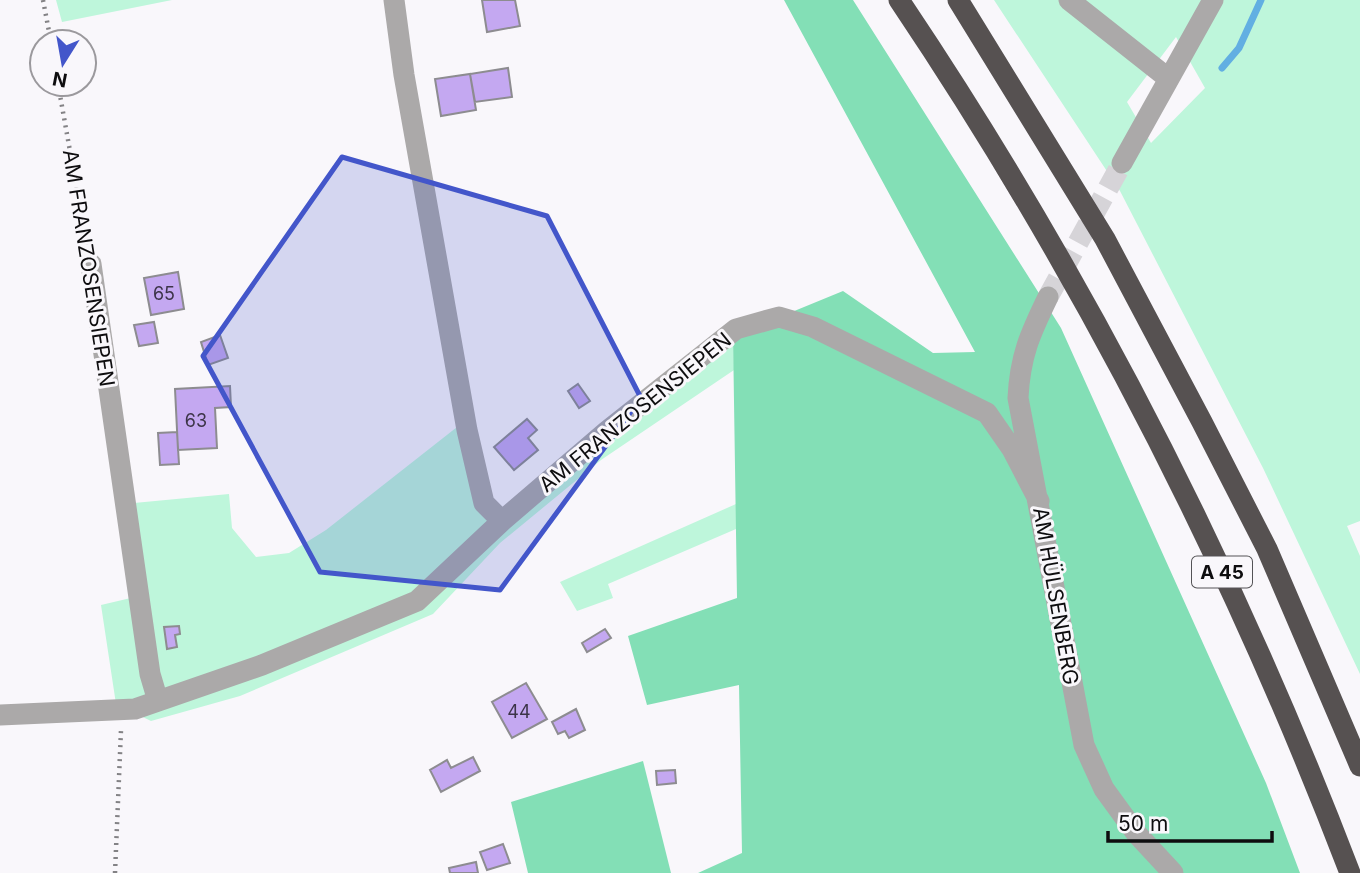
<svg xmlns="http://www.w3.org/2000/svg" width="1360" height="873" font-family="Inter,sans-serif">
	<style>
		.green { fill: #bef6db; fill-rule: evenodd }
		.forest { fill: #83dfb6 }
		.lines { fill: none; stroke-linecap: round; stroke-linejoin: round }
		.stream { stroke: #62afe2; stroke-width: 7 }
		.building { fill: #c4a8f1; stroke: #8d8c90; stroke-width: 2 }
		.minor-tunnel { stroke: #d6d4d8; stroke-width: 21; stroke-dasharray: 21 10; stroke-linecap: butt }
		.path { stroke: #838285; stroke-width: 4.5; stroke-dasharray: 2 5; stroke-linecap: butt }
		.minor { stroke: #aba9a9; stroke-width: 21 }
		.highway { stroke: #565151; stroke-width: 21 }
		.marked { fill: #4356ca; fill-opacity: 0.2; stroke: #4356ca; stroke-width: 5; stroke-linejoin: round }
		.labels { text-anchor: middle; dominant-baseline: central; stroke-width: 6; stroke-linejoin: round; paint-order: stroke }
		.number-label { font-size: 18px; fill: #3c3448 }
		.shield { fill: #f9f7fb; stroke: #545356; stroke-width: 2 }
		.shield-label { font-size: 19px; font-weight: bold; fill: #0e0d0f }
		.street-label { font-size: 21px; fill: #0e0d0f; stroke: #f9f7fb }
	</style>
	<rect width="100%" height="100%" fill="#f9f7fb"/>
	<path class="green" d="M56,0h116l-110,22z
		M994,0h366v521l-13,5 13,30v118l-97,-206 -143,-277zM1176,37l29,51 -54,55 -24,-41z
		M733,336l1,34 -133,90 -101,83 -67,71 -193,82 -89,25 -35,-17 -15,-99 34,-8 -1,-94 95,-9 3,34 24,29 33,-4 37,-23 140,-110 1,10 35,91z
		M736,504v25l-128,55 5,14 -36,13 -17,-29z"/>
	<path class="forest" d="M784,0h69l208,328 205,455 34,90h-602l44,-20 -3,-168 -92,20 -19,-69 109,-38 -4,-262 110,-45 90,62 42,-1z
		M643,761l28,112h-143l-17,-71z"/>
	<g class="lines">
		<path class="stream" d="M1222,68l17,-20 22,-48"/>
	</g>
	<path class="building" d="M482,0h33l5,26 -33,6z
		M508,68l4,29 -37,5 -5,-28z
		M470,74l6,36 -35,6 -6,-37z
		M178,272l6,37 -33,6 -7,-37z
		M154,322l4,21 -19,3 -5,-21z
		M220,335l8,23 -20,7 -7,-23z
		M578,384l12,17 -11,7 -11,-17z
		M230,386l1,21 -16,1 2,40 -39,2 -3,-61z
		M527,419l10,11 -9,8 10,12 -24,20 -20,-23z
		M177,432l2,32 -19,1 -2,-32z
		M179,626l1,8 -5,1 2,12 -10,2 -3,-22z
		M605,629l6,9 -24,14 -5,-9z
		M526,683l21,36 -35,19 -20,-36z
		M576,709l9,21 -16,8 -4,-7 -7,3 -6,-12z
		M473,757l7,14 -39,21 -11,-22 17,-10 4,8z
		M675,770l1,13 -19,2 -1,-14z
		M503,844l7,19 -23,7 -7,-18z
		M476,862l2,11h-28l-1,-5z"/>
	<g class="lines">
		<path class="minor-tunnel" d="M1048,297l74,-134"/>
		<path class="path" d="M43,0l8,42
			M58,84l29,162
			M115,873l6,-143"/>
		<path class="minor" d="M394,0l10,75 63,355 17,73 18,18
			M1069,0l100,79
			M1122,163l91,-163
			M91,264l59,410 8,27
			M1048,297c-18,37 -28,59 -30,101l66,347 20,44 32,44 37,40
			M0,715l135,-6 127,-44 155,-64 85,-80 105,-90 129,-102 43,-12 34,10 174,86 25,36 27,52"/>
		<path class="highway" d="M899,0c183,272 334,567 451,873
			M958,0l147,239 97,183 65,127 93,217"/>
	</g>
	<path class="marked" d="M342,157l205,59 94,182 -141,192 -180,-18 -117,-216z"/>
	<g class="labels">
		<g class="number-label">
			<text x="164" y="293">65</text>
			<text x="196" y="420">63</text>
			<text x="519" y="711">44</text>
		</g>
		<rect class="shield" x="1192" y="556.5" width="60" height="31" rx="5"/>
		<g class="shield-label">
			<text x="1222" y="572">A 45</text>
		</g>
		<g class="street-label">
			<text transform="translate(89 268) rotate(81)">AM FRANZOSENSIEPEN</text>
			<text transform="translate(635 412) rotate(-39)">AM FRANZOSENSIEPEN</text>
			<text transform="translate(1056 596) rotate(80)">AM HÜLSENBERG</text>
		</g>
	</g>
	<g transform="translate(63 63) rotate(191)"><circle r="33" fill="#f9f7fb" stroke="#9b999d" stroke-width="2"/>
	<path d="M0-5L12 26L0 18L-12 26Z" fill="#4356ca"/>
	<text y="-10" font-size="19" font-weight="bold" text-anchor="middle" fill="#0e0d0f">N</text>
	</g>
	<path d="M1108 831v10h164v-10" fill="none" stroke="#0e0d0f" stroke-width="3.5"/>
	<text x="1118" y="831" font-size="21" fill="#0e0d0f" stroke="#f9f7fb" stroke-width="5" paint-order="stroke">50 m</text>
</svg>
